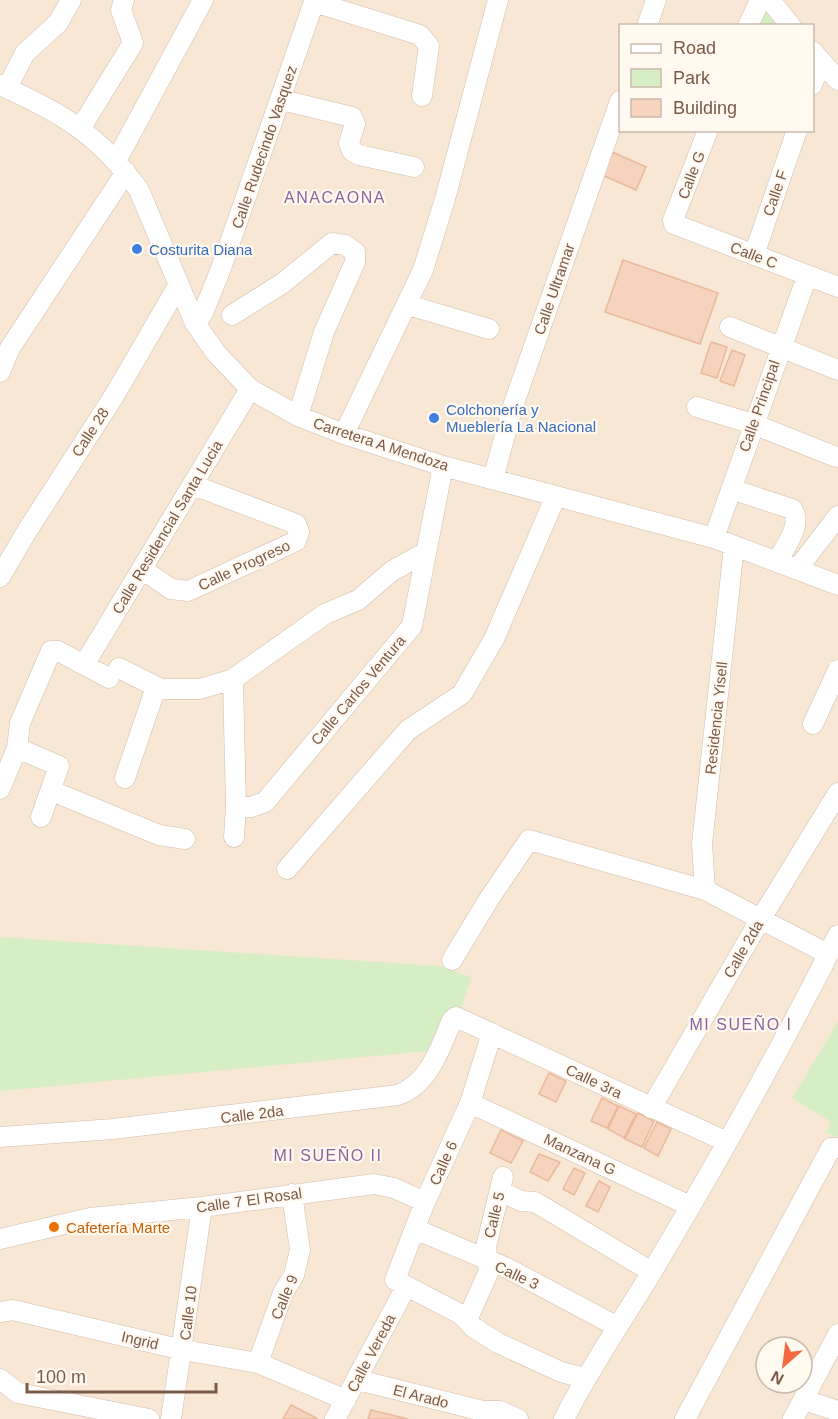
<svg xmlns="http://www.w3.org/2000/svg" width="838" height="1419" font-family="Arial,sans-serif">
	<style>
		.residential { fill: #f7e7d4; fill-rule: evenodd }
		.green { fill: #d5eec3 }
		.building { fill: #f6d3bc; stroke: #eab99b; stroke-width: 1.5 }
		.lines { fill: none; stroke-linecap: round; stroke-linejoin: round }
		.minor-casing { stroke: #d2bcab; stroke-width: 21 }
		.minor { stroke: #fff; stroke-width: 20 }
		.shop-dot { fill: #3f7fe0; stroke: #fff9ef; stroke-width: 2 }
		.food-dot { fill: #e8710a; stroke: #fff9ef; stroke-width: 2 }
		.labels { text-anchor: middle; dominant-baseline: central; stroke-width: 4.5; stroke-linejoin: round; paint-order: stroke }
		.street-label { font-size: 15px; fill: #7b5a48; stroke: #fff9ef }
		.shop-label { font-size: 15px; fill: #366cbe; stroke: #fff9ef; text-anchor: start }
		.food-label { font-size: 15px; fill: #c56008; stroke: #fff9ef; text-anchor: start }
		.neighbourhood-label { font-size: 16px; letter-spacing: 1.5px; fill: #8a649e; stroke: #fff9ef }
	</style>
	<rect width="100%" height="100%" fill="#fef5e7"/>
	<path class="residential" d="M0,0h838v1419h-838zM620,26h192v104h-192zM766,1347h36v36h-36z"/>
	<path class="green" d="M763,4l18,22h-27z
		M0,937l438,29 33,11 -10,33 -33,41 -428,40z
		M838,1022v115l-12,-5 5,-10 -39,-24z"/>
	<path class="building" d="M612,152l34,15 -10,23 -34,-15z
		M623,260l95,33 -18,51 -95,-32z
		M711,342l16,5 -10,31 -16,-5z
		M732,350l13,5 -11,31 -14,-5z
		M549,1073l17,8 -10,21 -17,-8z
		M602,1098l16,8 -11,22 -16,-7z
		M619,1106l17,8 -12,24 -16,-9z
		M638,1113l16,8 -12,26 -17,-8z
		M657,1122l14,7 -13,27 -14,-8z
		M501,1130l22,11 -12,22 -21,-10z
		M539,1154l21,8 -12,19 -18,-9z
		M574,1168l11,5 -11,22 -11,-6z
		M599,1181l11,6 -12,25 -12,-6z
		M291,1405l27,14h-35z
		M371,1410l37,9h-40z"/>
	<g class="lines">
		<defs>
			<path id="minor" d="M770,0l21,26
				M647,26l9,-26
				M748,26l12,-26
				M812,51l26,29
				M0,85c62,28 98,49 139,105l56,133 21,30 34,36 48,27 46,18 99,32 271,72 124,47
				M812,85l9,-24
				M7,88l18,-35 33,-30 13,-23
				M282,100l70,17 3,7 -6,19 3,8 7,4 55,12
				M80,129l53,-86 -12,-33 3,-10
				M708,130l-35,90 1,4 164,63
				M116,161l87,-161
				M754,255l43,-125
				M408,305l81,24
				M232,315l51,-32 49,-40 13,2 10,7v10l-31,70 -26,84
				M195,323l8,-10 17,-42 94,-269 106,33 9,11 -7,50
				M730,327l108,43
				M0,372l10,-24 116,-176
				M697,407l56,17 83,33
				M344,434l79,-164 22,-71 53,-199
				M493,479l20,-73 107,-305
				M731,489l61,20c11,15 -6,36 -14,51
				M714,538l93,-262
				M798,568l40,-52
				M142,569l29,20 17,2 108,-50 3,-9 -3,-8 -103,-39
				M0,577l27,-46 87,-135 64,-110
				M84,665l166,-276
				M119,668l42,21h39l33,-10 92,-65 33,-14 34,-29 34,-19
				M233,679l3,127 -2,31
				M813,724l25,-54
				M17,748l42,18 -18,51
				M125,778l29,-85 7,-4
				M0,789l17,-41 3,-25 31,-72h7l51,27
				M52,791l107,44 26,4
				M236,806l15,1 14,-5 147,-176 31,-160
				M287,869l121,-139 54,-36 32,-55 62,-143
				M705,890l-3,-46 32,-298
				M452,960l37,-61 40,-59 176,50 123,64
				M492,1033l-22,70 -45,99 -30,78 67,35 11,12 25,16 63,29 24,6
				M470,1103l220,103
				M651,1108l109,-188 78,-127
				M0,1137l113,-8 285,-34c32,-12 42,-47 54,-75l4,-3 271,125
				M500,1191l21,10 14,1 117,70
				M415,1229l92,39 109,58
				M0,1239l90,-21 112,-11 172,-23 20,4 31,14
				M0,1312l13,-2 170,40 75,13 88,37
				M467,1320l22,-49 -3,-24 17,-70
				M258,1363l25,-70 11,-18 6,-25 -8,-56
				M0,1379l18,14 131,26
				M358,1380l125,31h17l18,8
				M804,1400l34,11
				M171,1419l31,-212
				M335,1419l71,-132
				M564,1419c26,-52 59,-99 89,-149 65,-109 128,-221 185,-335
				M685,1419l146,-271h7
				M793,1419l45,-85"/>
		</defs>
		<use href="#minor" class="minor-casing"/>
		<use href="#minor" class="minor"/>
	</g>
	<g class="shop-dot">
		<circle cx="137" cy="249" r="6"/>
		<circle cx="434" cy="418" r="6"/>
	</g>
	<circle class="food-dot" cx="54" cy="1227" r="6"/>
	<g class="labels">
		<g class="street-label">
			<text transform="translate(264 147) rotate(-71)">Calle Rudecindo Vasquez</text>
			<text transform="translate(691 175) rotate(-69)">Calle G</text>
			<text transform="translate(775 193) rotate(-71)">Calle F</text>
			<text transform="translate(754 255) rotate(21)">Calle C</text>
			<text transform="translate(554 289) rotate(-71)">Calle Ultramar</text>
			<text transform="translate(759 406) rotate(-71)">Calle Principal</text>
			<text transform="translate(90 432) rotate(-57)">Calle 28</text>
			<text transform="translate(381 444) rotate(18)">Carretera A Mendoza</text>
			<text transform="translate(167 527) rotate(-59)">Calle Residencial Santa Lucia</text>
			<text transform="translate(244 565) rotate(-25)">Calle Progreso</text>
			<text transform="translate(358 690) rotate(-50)">Calle Carlos Ventura</text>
			<text transform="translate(716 718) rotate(-84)">Residencia Yisell</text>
			<text transform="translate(743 949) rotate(-60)">Calle 2da</text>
			<text transform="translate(594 1081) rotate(25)">Calle 3ra</text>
			<text transform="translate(252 1114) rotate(-7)">Calle 2da</text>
			<text transform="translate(580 1154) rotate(25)">Manzana G</text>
			<text transform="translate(443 1163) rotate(-66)">Calle 6</text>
			<text transform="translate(249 1200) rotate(-8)">Calle 7 El Rosal</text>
			<text transform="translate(494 1215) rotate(-77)">Calle 5</text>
			<text transform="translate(517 1275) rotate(25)">Calle 3</text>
			<text transform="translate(284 1297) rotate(-67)">Calle 9</text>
			<text transform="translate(188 1313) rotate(-83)">Calle 10</text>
			<text transform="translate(140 1340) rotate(13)">Ingrid</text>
			<text transform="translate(371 1353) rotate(-62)">Calle Vereda</text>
			<text transform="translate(421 1396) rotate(14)">El Arado</text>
		</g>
		<g class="shop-label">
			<text x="149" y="249">Costurita Diana</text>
			<text x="446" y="409">Colchonería y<tspan x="446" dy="17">Mueblería La Nacional</tspan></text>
		</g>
		<g class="food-label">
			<text x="66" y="1227">Cafetería Marte</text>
		</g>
		<g class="neighbourhood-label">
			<text x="335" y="197">ANACAONA</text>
			<text x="741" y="1024">MI SUEÑO I</text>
			<text x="328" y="1155">MI SUEÑO II</text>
		</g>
	</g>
	<rect x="619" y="24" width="195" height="108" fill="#fff9ef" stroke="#cab9ac" stroke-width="1.5"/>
	<rect x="631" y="44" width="30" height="9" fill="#ffffff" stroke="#cab9ac" stroke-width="1.5"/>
	<text x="673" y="54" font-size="18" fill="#7b5a48">Road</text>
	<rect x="631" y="69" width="30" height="18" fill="#d5eec3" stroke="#cab9ac" stroke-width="1.5"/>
	<text x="673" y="84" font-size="18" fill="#7b5a48">Park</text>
	<rect x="631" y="99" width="30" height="18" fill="#f6d3bc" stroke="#cab9ac" stroke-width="1.5"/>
	<text x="673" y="114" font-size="18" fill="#7b5a48">Building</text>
	<g transform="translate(784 1365) rotate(208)"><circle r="28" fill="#fff9ef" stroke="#cab9ac" stroke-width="1.5"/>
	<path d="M0-4.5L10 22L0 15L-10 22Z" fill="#f26942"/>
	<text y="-9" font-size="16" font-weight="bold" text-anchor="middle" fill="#7b5a48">N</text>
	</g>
	<path d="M27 1383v9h189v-9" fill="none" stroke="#7b5a48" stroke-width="3"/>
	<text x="36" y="1383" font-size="18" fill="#7b5a48" stroke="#fff9ef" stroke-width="4.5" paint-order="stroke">100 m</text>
</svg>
